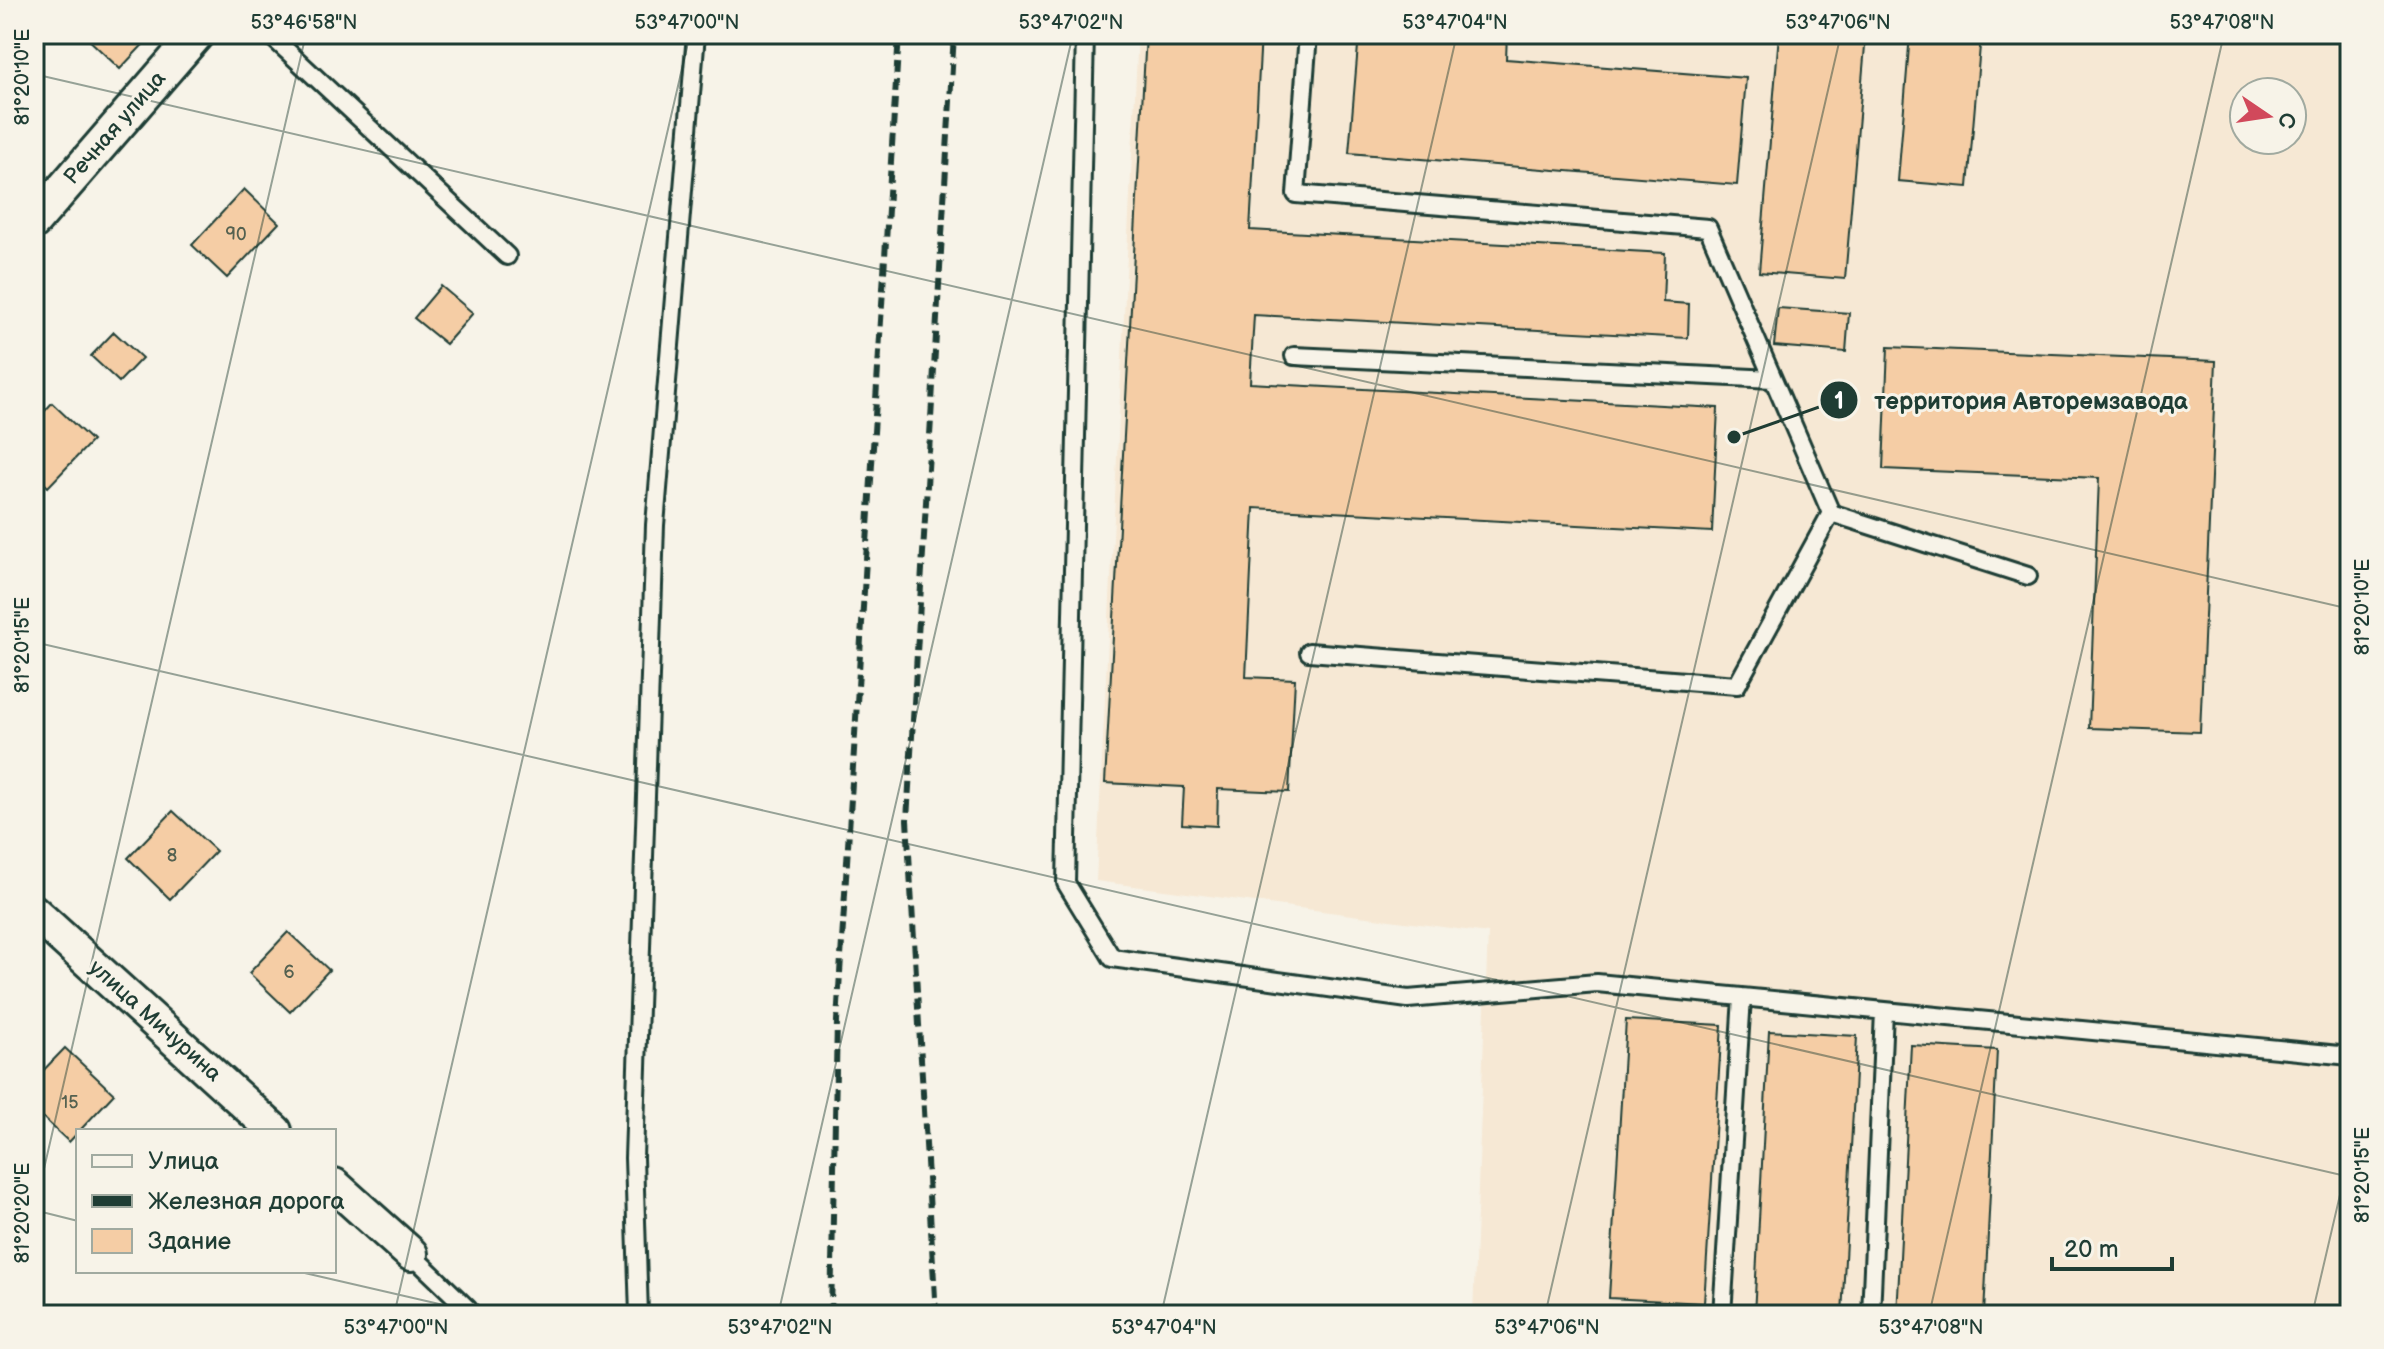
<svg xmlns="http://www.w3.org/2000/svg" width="2384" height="1349" font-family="'Balsamiq Sans',sans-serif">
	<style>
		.built { fill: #f6e8d4; fill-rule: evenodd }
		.building { fill: #f5cda5; stroke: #1f3d34; stroke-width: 2 }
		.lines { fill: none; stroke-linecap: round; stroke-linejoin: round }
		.lane-casing { stroke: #1f3d34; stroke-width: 22 }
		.street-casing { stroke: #1f3d34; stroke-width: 38 }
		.lane { stroke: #f7f3e8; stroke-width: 16 }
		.street { stroke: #f7f3e8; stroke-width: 32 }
		.rail { stroke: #1f3d34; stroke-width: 6; stroke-dasharray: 12 6; stroke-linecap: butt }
		.ticks { fill: none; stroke: #1f3d34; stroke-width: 2; stroke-opacity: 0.45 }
		.labels { text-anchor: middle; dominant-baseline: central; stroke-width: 6; stroke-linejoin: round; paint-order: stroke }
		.number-label { font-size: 18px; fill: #546150 }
		.street-label { font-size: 22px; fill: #1f3d34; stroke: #f7f3e8 }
		.leader { fill: none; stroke: #1f3d34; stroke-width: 3 }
		.callout-dot { fill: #1f3d34; stroke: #f7f3e8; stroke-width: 3 }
		.mark-label { font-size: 24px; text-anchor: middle; font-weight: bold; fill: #fff }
		.callout-label { font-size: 24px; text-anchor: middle; font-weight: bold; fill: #1f3d34; stroke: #f7f3e8; stroke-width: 6; stroke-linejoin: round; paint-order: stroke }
		.neatline { fill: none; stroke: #1f3d34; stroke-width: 3 }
		.ticks-label { font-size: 20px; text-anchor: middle; fill: #1f3d34 }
	</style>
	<rect width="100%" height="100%" fill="#f7f3e8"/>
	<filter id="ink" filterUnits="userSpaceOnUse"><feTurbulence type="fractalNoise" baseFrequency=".0125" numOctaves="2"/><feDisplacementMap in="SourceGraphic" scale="16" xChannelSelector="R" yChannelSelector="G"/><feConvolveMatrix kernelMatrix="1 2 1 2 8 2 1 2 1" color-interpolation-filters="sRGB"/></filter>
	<g filter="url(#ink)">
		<path class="built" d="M1138,34h1212v1281h-877l15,-382 -392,-52zM2244,92h48v48h-48z"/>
		<path class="building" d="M83,34h70l-33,35z
			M1146,34h115l-11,196 415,23 -2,49 26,2 -1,34 -434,-23 -4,68 468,25 -6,124 -458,-24 -8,169 49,2 -6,113 -71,-3 -1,37 -35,-2 2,-37 -79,-4z
			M1359,34h148l-1,25 240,19 -9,107 -388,-32z
			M1779,34h87l-21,245 -86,-7z
			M1910,34h71l-13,153 -70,-6z
			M244,189l35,34 -52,55 -35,-33z
			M441,286l32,27 -27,31 -32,-26z
			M1778,308l71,5 -3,39 -72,-6z
			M114,332l28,26 -23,24 -28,-26z
			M1888,347l328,14 -16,371 -111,-4 10,-250 -216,-9z
			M52,403l40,38 -44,46 -14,-14v-50z
			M173,811l43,40 -46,48 -42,-41z
			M288,932l41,38 -39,42 -41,-39z
			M1626,1020l96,5 -18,278 -95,-5z
			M1769,1031l88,5 -15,279h-88z
			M1911,1045l86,5 -13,265h-87z
			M65,1048l49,46 -45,48 -35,-33v-29z"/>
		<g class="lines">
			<defs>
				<path id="lane" d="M269,34l238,222
					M1085,34l-19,849 46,75 296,41 189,-16 753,73
					M1308,34l-12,160 412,34 123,285 197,63
					M1294,356l479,23
					M1309,652l428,33 94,-172
					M411,1254l57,55 2,6
					M639,1315l-5,-157 21,-633 41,-491
					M1722,1315l20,-318
					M1871,1315l13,-304"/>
				<path id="street" d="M34,222l163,-188
					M34,912l241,219
					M334,1185l77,69"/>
			</defs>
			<use href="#lane" class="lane-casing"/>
			<use href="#street" class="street-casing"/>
			<use href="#lane" class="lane"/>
			<use href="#street" class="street"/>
			<path class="rail" d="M831,1315l6,-294 62,-987
				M936,1315l-29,-495 47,-786"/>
		</g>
	</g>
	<path class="ticks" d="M2320,34l30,7M34,74l2316,535M34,642l2316,535M34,1210l44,11M34,1212l272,-1178M296,1271l191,44M394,1315l296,-1281M778,1315l295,-1281M1161,1315l296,-1281M1545,1315l296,-1281M1929,1315l295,-1281M2312,1315l38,-163"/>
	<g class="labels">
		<g class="number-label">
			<text x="236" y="234">90</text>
			<text x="172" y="855">8</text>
			<text x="289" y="972">6</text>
			<text x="70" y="1102">15</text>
		</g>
		<g class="street-label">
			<text transform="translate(115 128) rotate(-49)">Речная улица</text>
			<text transform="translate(155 1021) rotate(42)">улица Мичурина</text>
		</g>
	</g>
	<path class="leader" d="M1734 437L1839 400"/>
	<g class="callout-dot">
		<circle cx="1734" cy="437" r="8"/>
		<circle cx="1839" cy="400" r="20"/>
	</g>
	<g class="mark-label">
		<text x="1839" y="409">1</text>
	</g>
	<g class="callout-label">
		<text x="2031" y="409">территория Авторемзавода</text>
	</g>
	<rect width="2384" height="1349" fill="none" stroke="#f7f3e8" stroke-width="88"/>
	<rect x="76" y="1129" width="260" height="144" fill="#f7f3e8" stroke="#a1aaa0" stroke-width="2"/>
	<rect x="92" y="1155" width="40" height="12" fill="#f7f3e8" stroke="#a1aaa0" stroke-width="2"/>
	<text x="148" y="1169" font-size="24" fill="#1f3d34">Улица</text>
	<rect x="92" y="1195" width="40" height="12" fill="#1f3d34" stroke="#a1aaa0" stroke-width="2"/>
	<text x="148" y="1209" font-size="24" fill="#1f3d34">Железная дорога</text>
	<rect x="92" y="1229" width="40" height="24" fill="#f5cda5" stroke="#a1aaa0" stroke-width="2"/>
	<text x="148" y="1249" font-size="24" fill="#1f3d34">Здание</text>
	<g transform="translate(2268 116) rotate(103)"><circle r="38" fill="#f7f3e8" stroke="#a1aaa0" stroke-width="2"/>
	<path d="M0-6L14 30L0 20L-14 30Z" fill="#d1495b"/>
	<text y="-12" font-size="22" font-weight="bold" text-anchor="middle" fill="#1f3d34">С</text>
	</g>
	<path d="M2052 1257v12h120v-12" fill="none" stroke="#1f3d34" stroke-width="4"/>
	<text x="2064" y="1257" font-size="24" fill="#1f3d34" stroke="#f7f3e8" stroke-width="6" paint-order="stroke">20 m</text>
	<rect x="44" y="44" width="2296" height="1261" class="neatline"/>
	<g class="ticks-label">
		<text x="304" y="29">53°46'58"N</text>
		<text x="687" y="29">53°47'00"N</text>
		<text x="1071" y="29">53°47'02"N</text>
		<text x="1455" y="29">53°47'04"N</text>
		<text x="1838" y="29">53°47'06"N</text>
		<text x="2222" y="29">53°47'08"N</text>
		<text transform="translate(22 77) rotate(-90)" y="7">81°20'10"E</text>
		<text transform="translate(2362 607) rotate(-90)" y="7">81°20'10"E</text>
		<text transform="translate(22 645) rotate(-90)" y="7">81°20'15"E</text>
		<text transform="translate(2362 1175) rotate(-90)" y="7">81°20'15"E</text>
		<text transform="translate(22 1213) rotate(-90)" y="7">81°20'20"E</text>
		<text x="396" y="1334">53°47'00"N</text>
		<text x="780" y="1334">53°47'02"N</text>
		<text x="1164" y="1334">53°47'04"N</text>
		<text x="1547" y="1334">53°47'06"N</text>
		<text x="1931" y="1334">53°47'08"N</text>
	</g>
</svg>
